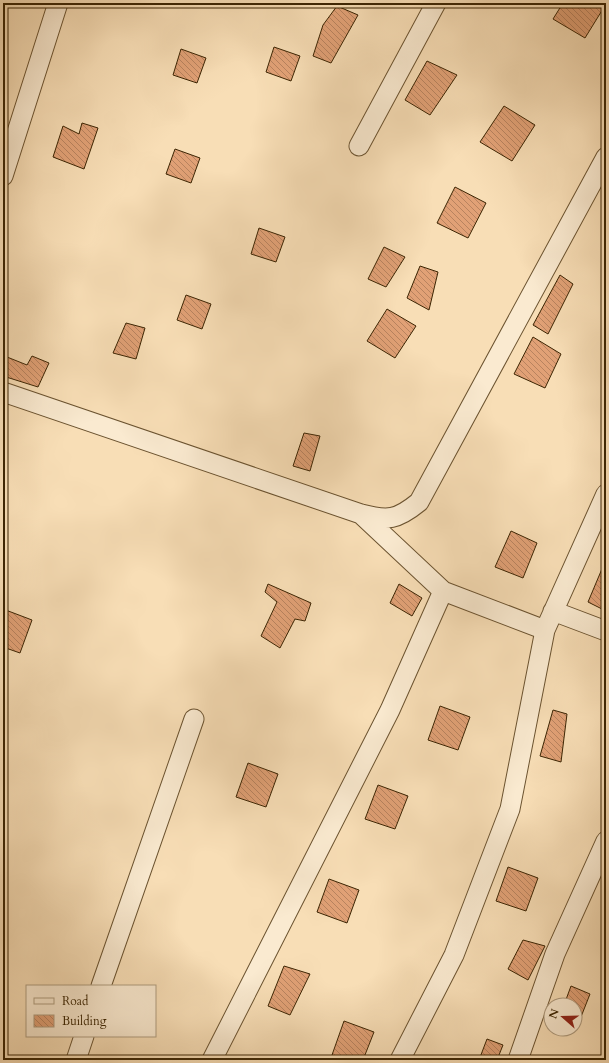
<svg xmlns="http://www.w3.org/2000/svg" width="609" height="1063" font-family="Cardo,serif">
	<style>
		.building { fill: url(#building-back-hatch); stroke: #3c2503 }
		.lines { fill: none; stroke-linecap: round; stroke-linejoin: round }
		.minor-casing { stroke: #6b5330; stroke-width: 21 }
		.minor { stroke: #faead0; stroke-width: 19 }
	</style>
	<defs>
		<pattern id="building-back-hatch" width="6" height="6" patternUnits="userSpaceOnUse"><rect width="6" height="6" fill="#e1a176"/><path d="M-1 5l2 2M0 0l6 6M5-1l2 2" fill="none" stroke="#b8835f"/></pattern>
	</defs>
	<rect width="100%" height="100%" fill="#f8deb6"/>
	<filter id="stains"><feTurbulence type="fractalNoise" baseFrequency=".005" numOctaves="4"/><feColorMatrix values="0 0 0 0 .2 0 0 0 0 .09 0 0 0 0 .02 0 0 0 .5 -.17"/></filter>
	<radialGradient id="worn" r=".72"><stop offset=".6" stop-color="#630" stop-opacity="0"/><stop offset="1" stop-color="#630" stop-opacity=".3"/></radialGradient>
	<path class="building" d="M563,3h43v1l-21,34 -32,-19z
		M337,6l21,9 -27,48 -18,-7 10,-31z
		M274,47l26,9 -9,25 -25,-9z
		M181,49l25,9 -9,25 -24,-8z
		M427,61l30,14 -27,40 -25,-15z
		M504,106l31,19 -23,36 -32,-19z
		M82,123l16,5 -14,41 -31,-12 10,-31 16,8z
		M175,149l25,9 -9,25 -25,-9z
		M455,187l31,16 -18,35 -31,-15z
		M259,228l26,9 -9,25 -25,-8z
		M384,247l21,10 -19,30 -18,-8z
		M420,266l18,6 -9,38 -22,-12z
		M560,275l13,9 -25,50 -15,-9z
		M186,295l25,9 -9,25 -25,-9z
		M387,309l29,17 -21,32 -28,-17z
		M126,323l19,5 -9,31 -23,-6z
		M533,337l28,17 -16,34 -31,-14z
		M32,356l17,7 -11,24 -35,-11v-10l4,-9 20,8z
		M304,433l16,3 -10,35 -17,-5z
		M511,531l26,12 -14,35 -28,-11z
		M604,564l2,1v46l-18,-9z
		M268,584l43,19 -6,18 -10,-2 -15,29 -19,-12 16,-34 -12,-10z
		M399,584l23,14 -10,18 -22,-13z
		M3,609l29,11 -12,33 -17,-6z
		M440,706l30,11 -12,33 -30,-10z
		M553,710l14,4 -6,48 -21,-6z
		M248,763l30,11 -12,33 -30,-10z
		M378,785l30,11 -13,33 -30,-10z
		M508,867l30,11 -12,33 -30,-10z
		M329,879l30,11 -12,33 -30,-11z
		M523,940l22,6 -17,34 -20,-11z
		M284,966l26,8 -20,41 -22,-9z
		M571,986l19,8 -11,28 -4,-2v-15h-11z
		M344,1021l30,11 -11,28h-15l-16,-5z
		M487,1039l16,6 -6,15h-18z"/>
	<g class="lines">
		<defs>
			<path id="minor" d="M359,146l77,-143
				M3,176l55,-173
				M3,392l358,122c27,7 36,6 58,-12l187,-345
				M443,591l102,39
				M553,611l53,20
				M101,986l93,-267
				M76,1060l8,-24
				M212,1060l178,-350 53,-119 -81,-76
				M400,1060l54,-105 56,-146 35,-179 61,-136
				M518,1060l37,-106 51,-113"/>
		</defs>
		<use href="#minor" class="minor-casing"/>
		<use href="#minor" class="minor"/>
	</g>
	<rect width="609" height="1063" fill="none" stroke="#f8deb6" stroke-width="16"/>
	<rect x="4" y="4" width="601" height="1055" fill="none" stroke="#3c2503" stroke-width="2"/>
	<rect x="8" y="8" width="593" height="1047" fill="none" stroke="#3c2503"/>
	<rect x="26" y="985" width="130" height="52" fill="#faead0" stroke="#ae9b7e"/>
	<rect x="34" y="998" width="20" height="6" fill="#faead0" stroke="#ae9b7e"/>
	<text x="62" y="1005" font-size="12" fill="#3c2503">Road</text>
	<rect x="34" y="1015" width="20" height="12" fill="url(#building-back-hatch)" stroke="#ae9b7e"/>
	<text x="62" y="1025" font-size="12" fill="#3c2503">Building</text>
	<g transform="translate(563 1017) rotate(290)"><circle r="19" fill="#faead0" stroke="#ae9b7e"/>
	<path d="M0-3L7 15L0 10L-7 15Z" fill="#8f2418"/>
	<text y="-6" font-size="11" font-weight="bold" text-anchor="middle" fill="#3c2503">N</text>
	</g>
	<rect width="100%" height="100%" filter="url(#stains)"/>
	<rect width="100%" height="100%" fill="url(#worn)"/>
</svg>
